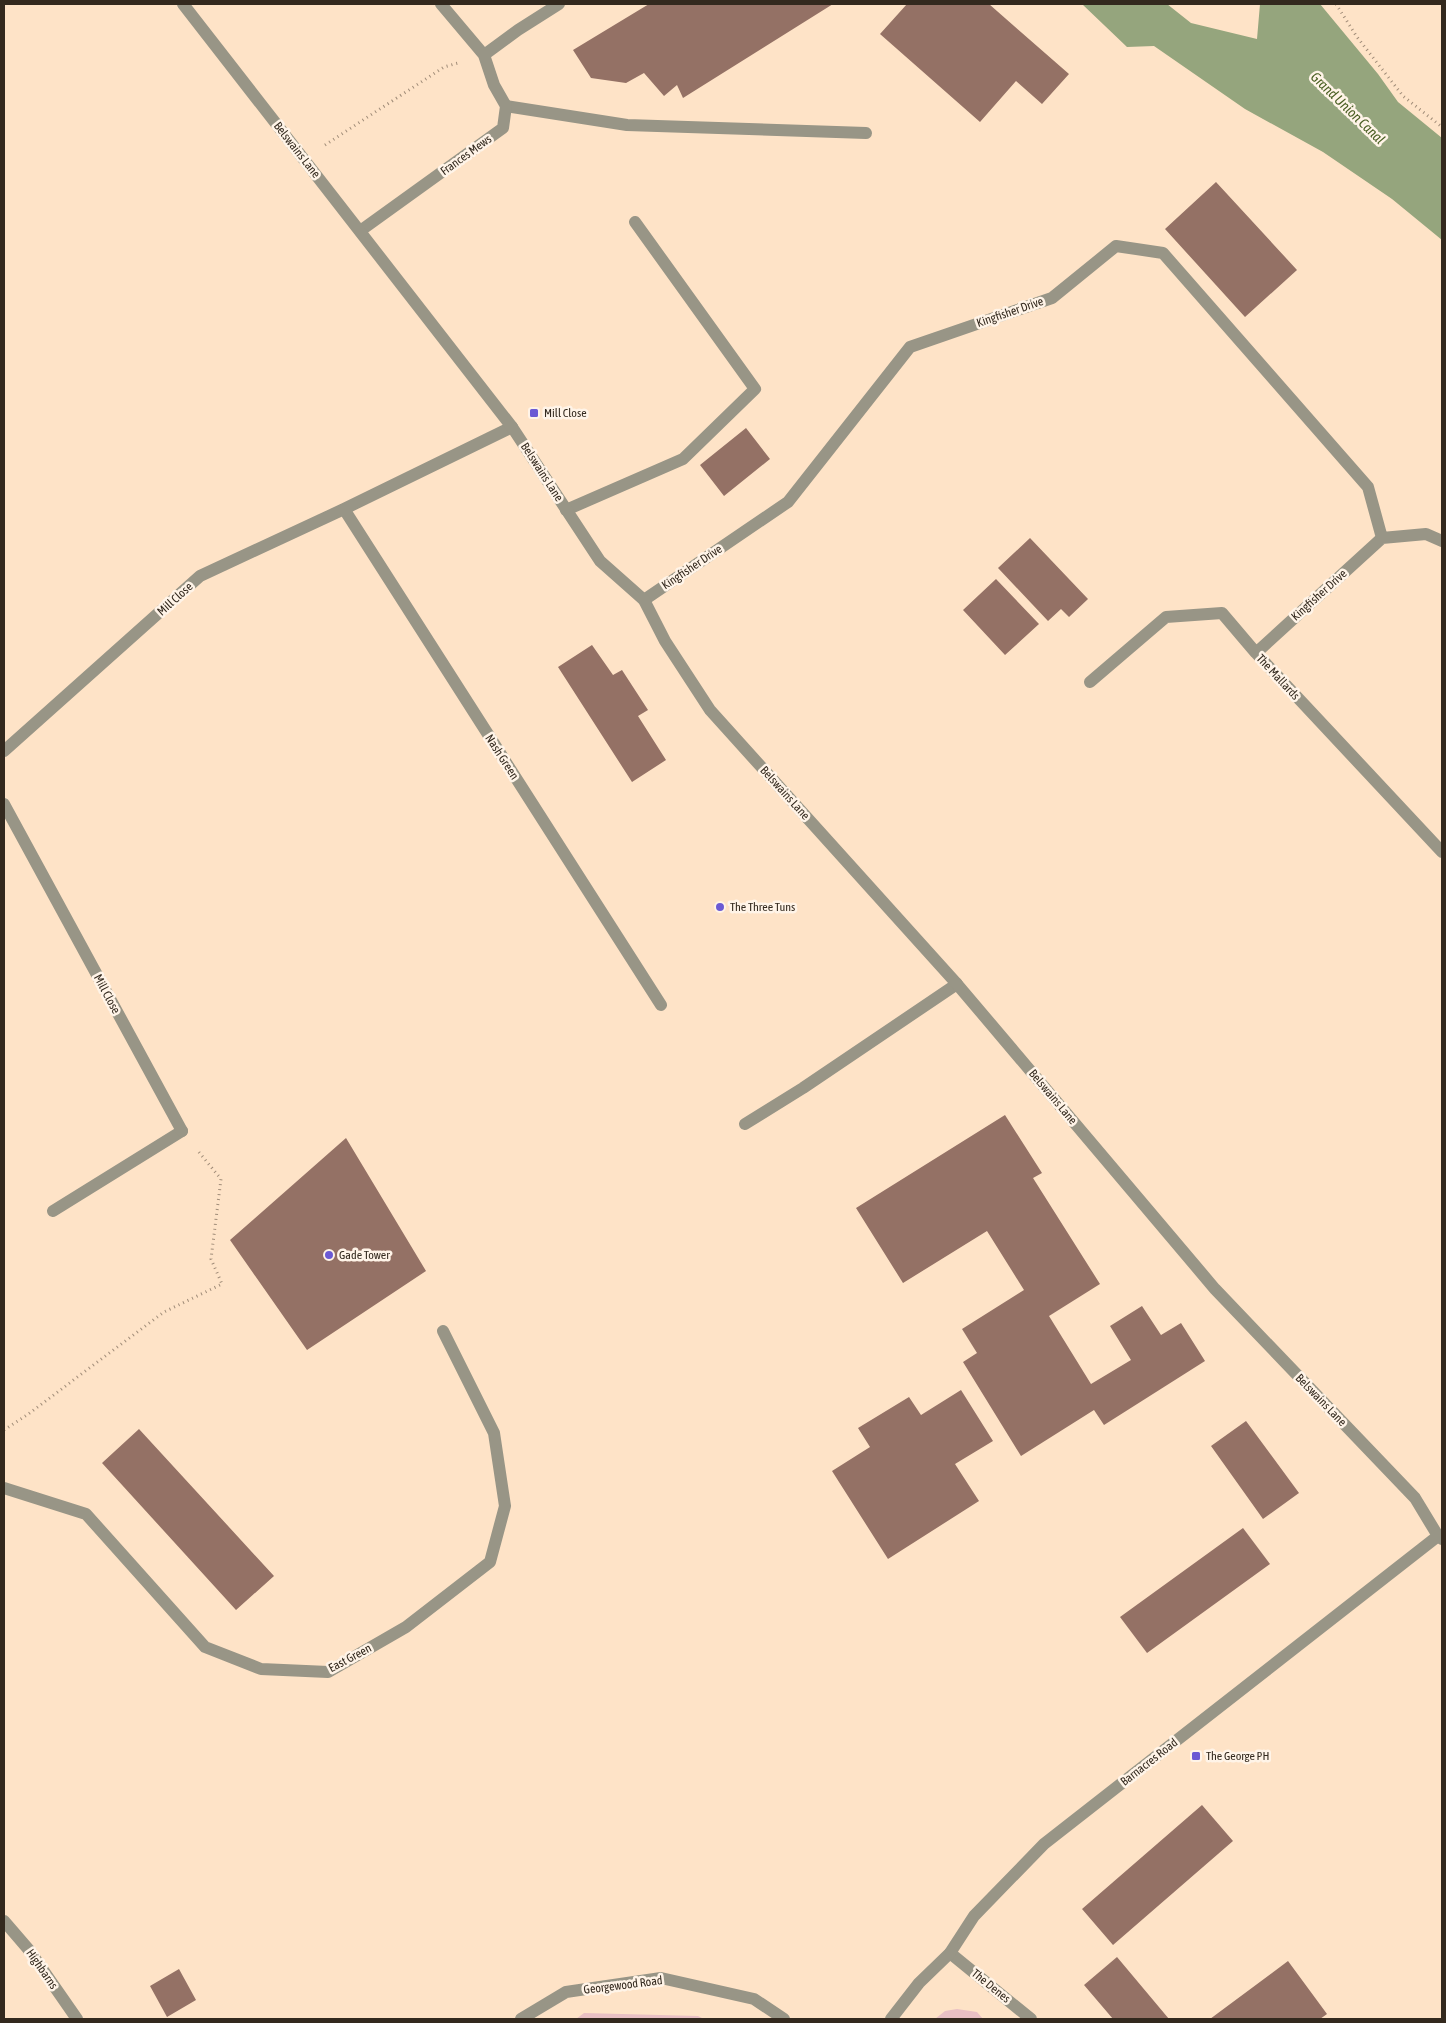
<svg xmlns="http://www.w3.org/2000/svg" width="1446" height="2023" font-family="'Asap Condensed',sans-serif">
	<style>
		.green { fill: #e9c0c4 }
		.water { fill: #95a57d }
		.building { fill: #947165 }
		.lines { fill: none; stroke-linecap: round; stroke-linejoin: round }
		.path { stroke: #a08c78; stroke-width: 3; stroke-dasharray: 1 4; stroke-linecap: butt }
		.service { stroke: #989586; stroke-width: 12 }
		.minor { stroke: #989586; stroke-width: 12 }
		.tertiary { stroke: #989586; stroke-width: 12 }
		.poi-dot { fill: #6b5ad4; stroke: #fff4e8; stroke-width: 2 }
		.labels { text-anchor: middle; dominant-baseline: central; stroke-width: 5; stroke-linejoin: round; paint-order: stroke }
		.street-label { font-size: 12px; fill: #33291e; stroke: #fff4e8 }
		.poi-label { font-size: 12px; fill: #33291e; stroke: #fff4e8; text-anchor: start }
		.water-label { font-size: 14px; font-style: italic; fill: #4a5f23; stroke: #fff4e8 }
	</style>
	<rect width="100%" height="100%" fill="#fee3c7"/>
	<path class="green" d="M957,2009l20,3 6,7h-48l10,-8z
		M584,2013l114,3 6,3h-128z"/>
	<path class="water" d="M1082,4h85l24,19 66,16 3,-35h60l58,70 20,28 44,36v102l-50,-41 -69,-47 -78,-43 -91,-63 -27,1z"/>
	<path class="building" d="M649,4h184l-150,94 -6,-13 -13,11 -20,-23 -18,10 -35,-5 -18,-28z
		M907,4h82l80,70 -27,30 -26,-23 -36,41 -100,-88z
		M1216,182l81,88 -52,47 -80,-88z
		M746,428l24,31 -46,37 -24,-31z
		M1030,538l58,61 -19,18 -8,-8 -13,12 -50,-53z
		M996,579l43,45 -34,31 -42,-45z
		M592,645l21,30 9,-5 26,40 -10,6 28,44 -34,22 -74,-115z
		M1005,1115l37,58 -9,5 67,106 -51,32 42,68 40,-24 -21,-34 32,-20 19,29 20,-12 24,38 -101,64 -10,-15 -73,46 -58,-94 14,-9 -15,-24 62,-39 -37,-59 -84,52 -47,-75z
		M346,1138l80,133 -119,79 -77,-110z
		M961,1390l32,51 -38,23 24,37 -91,58 -56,-88 38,-24 -12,-19 51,-31 12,18z
		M1246,1421l53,72 -36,26 -52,-73z
		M139,1429l135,147 -38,34 -134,-147z
		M1243,1528l27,36 -123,89 -27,-36z
		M1202,1805l31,36 -120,104 -31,-36z
		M1117,1957l52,62h-56l-29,-34z
		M1288,1961l39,53 -7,5h-110z
		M179,1969l17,31 -29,17 -17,-31z"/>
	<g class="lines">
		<path class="path" d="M1336,4l21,33 46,59 39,31
			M325,145l119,-78 14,-4
			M4,1430l23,-15 137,-103 58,-28 -11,-25 10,-80 -23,-28"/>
		<path class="service" d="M506,106l121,19 239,8
			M566,510l117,-51 72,-70 -120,-167
			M745,1124l58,-36 154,-104
			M53,1211l129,-80"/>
		<path class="minor" d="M484,55l34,-25 41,-26
			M360,231l143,-103 3,-22 -12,-21 -10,-30 -43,-51
			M344,509l317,496
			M644,600l144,-98 122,-155 142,-49 64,-52 47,7 205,234 14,51
			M1256,653l126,-115 44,-4 16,7
			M1090,682l76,-65 56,-4 34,40 186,199
			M4,751l196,-175 144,-67 168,-82
			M4,804l178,327
			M4,1488l82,26 119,133 56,22 67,3 78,-45 84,-65 15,-56 -11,-73 -51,-102
			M4,1921l25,29 48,69
			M950,1953l81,66"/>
		<path class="tertiary" d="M183,4l329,423 88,134 44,39 21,41 45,69 247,274 258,305 200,209 23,38 4,3
			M521,2019l45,-27 95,-14 93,21 30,20
			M891,2019l28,-36 31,-30 24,-37 70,-72 394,-308"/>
	</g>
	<g class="poi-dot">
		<rect x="529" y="408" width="10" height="10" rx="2.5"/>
		<circle cx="720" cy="907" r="5"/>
		<circle cx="329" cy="1255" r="5"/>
		<rect x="1191" y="1751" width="10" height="10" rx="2.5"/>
	</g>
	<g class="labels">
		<g class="street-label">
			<text transform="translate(297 150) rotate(52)">Belswains Lane</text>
			<text transform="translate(466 155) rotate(-36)">Frances Mews</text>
			<text transform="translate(1010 312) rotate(-19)">Kingfisher Drive</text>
			<text transform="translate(542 472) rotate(57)">Belswains Lane</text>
			<text transform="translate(692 567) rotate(-34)">Kingfisher Drive</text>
			<text transform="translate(1319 595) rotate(-42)">Kingfisher Drive</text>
			<text transform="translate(175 599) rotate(-42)">Mill Close</text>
			<text transform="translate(1278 677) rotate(47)">The Mallards</text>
			<text transform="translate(502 757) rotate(57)">Nash Green</text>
			<text transform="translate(785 793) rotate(48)">Belswains Lane</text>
			<text transform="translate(107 994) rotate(62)">Mill Close</text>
			<text transform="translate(1053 1097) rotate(50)">Belswains Lane</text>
			<text transform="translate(1321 1400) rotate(46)">Belswains Lane</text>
			<text transform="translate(350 1658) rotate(-28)">East Green</text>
			<text transform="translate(1149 1762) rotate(-38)">Barnacres Road</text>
			<text transform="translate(42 1969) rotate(55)">Highbarns</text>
			<text transform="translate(623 1985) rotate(-7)">Georgewood Road</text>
			<text transform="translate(991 1986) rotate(39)">The Denes</text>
		</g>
		<g class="poi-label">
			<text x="544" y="413">Mill Close</text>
			<text x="730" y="907">The Three Tuns</text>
			<text x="339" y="1255">Gade Tower</text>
			<text x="1206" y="1756">The George PH</text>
		</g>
		<g class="water-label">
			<text transform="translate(1348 108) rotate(44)">Grand Union Canal</text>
		</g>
	</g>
	<rect width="1446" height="2023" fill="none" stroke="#33291e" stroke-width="10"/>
</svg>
